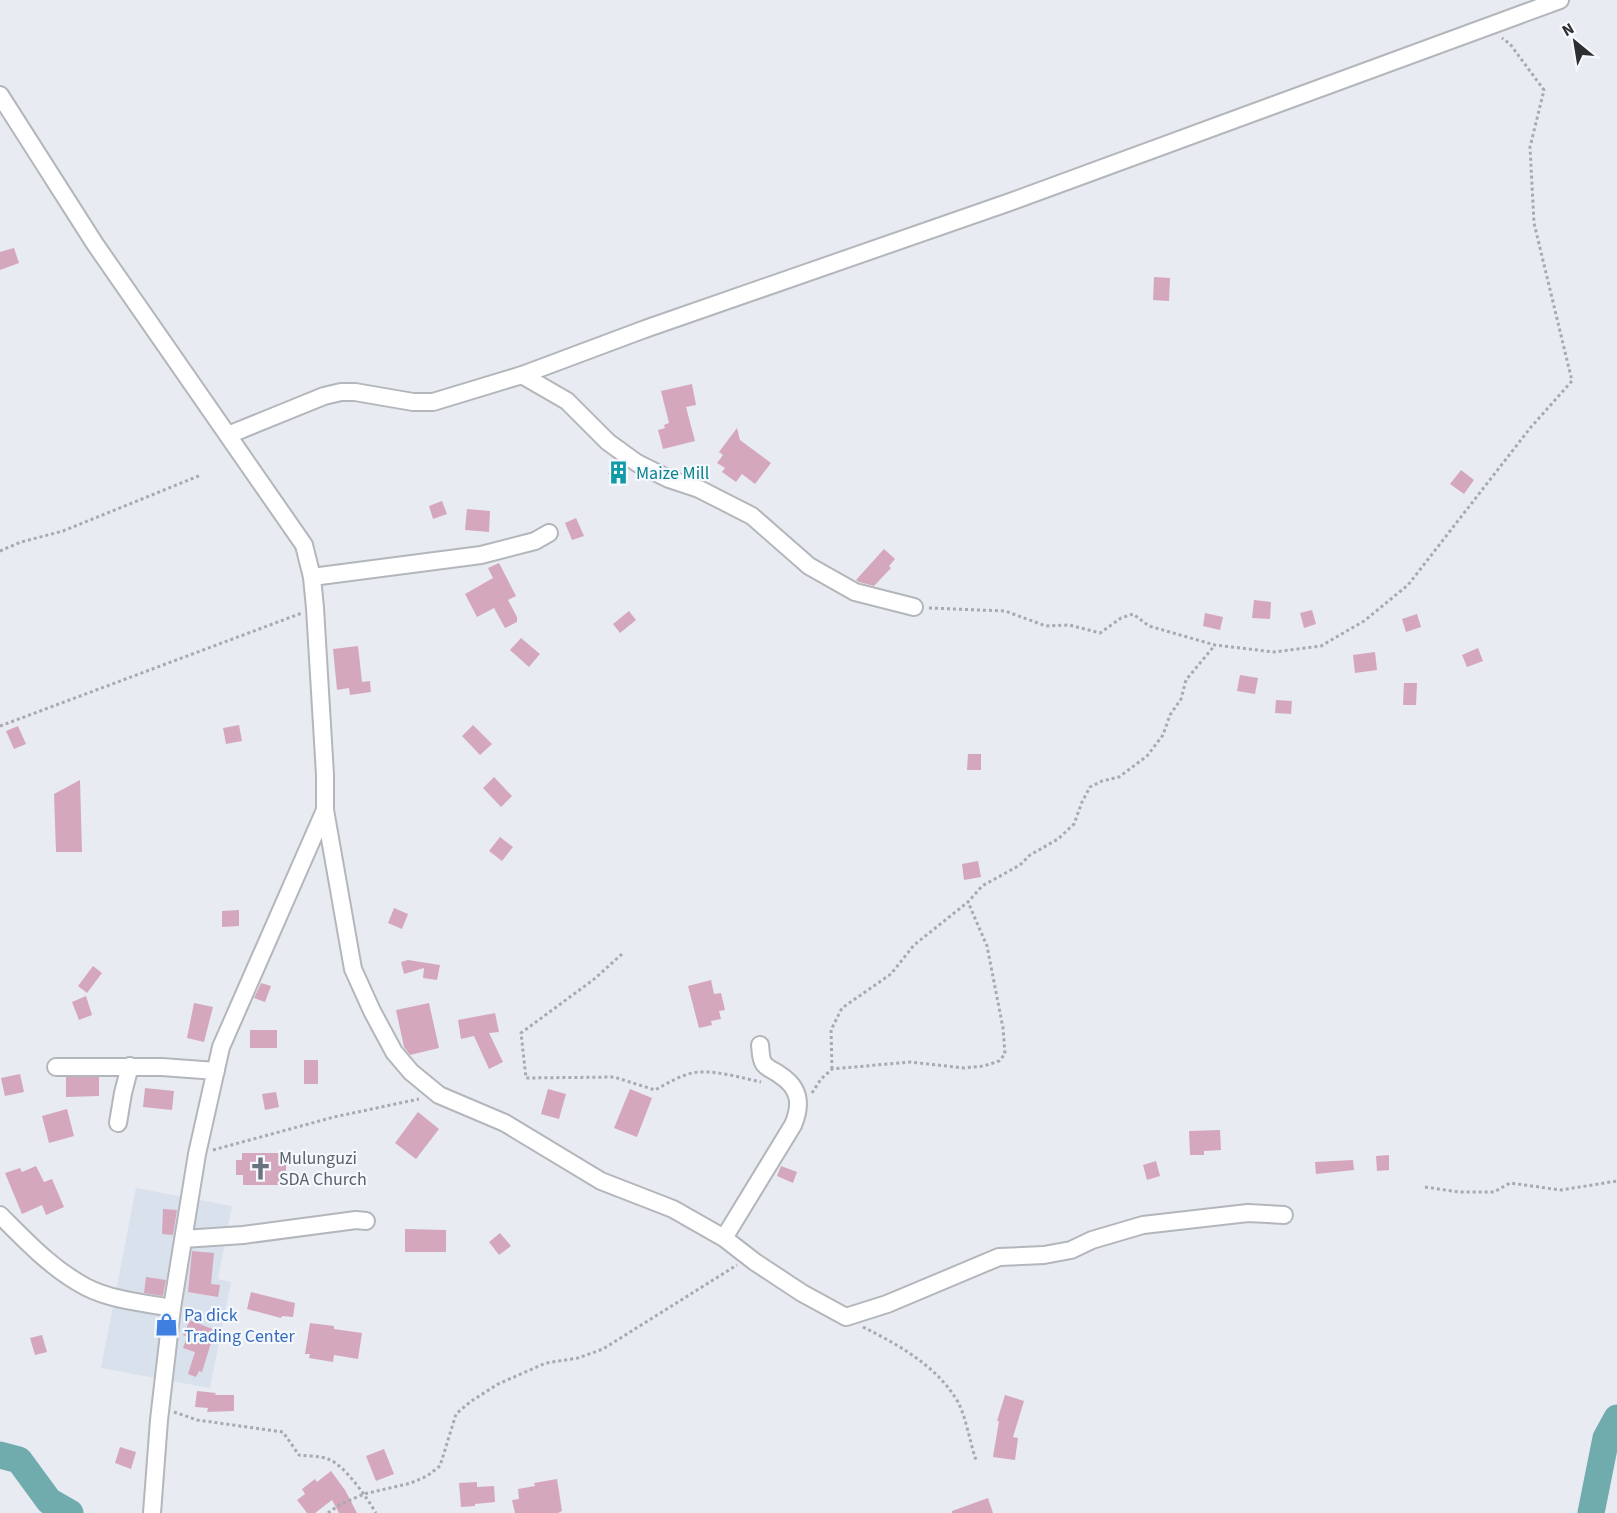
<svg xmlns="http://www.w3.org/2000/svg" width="1617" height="1513" font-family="'Source Sans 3',sans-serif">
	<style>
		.built { fill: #d9e1ed }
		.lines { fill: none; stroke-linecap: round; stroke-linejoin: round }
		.river { stroke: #70abae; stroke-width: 27 }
		.building { fill: #d5a7bd }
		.minor-casing { stroke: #b3b6bb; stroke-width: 20 }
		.path { stroke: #a7aaae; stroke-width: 3; stroke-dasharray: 3 3; stroke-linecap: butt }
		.minor { stroke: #fff; stroke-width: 16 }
		.labels { text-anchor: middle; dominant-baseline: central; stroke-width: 4.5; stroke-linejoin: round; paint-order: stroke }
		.culture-label { font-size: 18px; fill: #0d838f; stroke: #f5f9fe; text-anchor: start }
		.worship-label { font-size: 18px; fill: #5b616d; stroke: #f5f9fe; text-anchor: start }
		.shop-label { font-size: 18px; fill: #366cbe; stroke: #f5f9fe; text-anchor: start }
	</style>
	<rect width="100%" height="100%" fill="#e8ebf1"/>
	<path class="built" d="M136,1188l96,18 -14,73 13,3 -21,106 -109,-20z"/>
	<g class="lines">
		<path class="river" d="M0,1455l19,5 30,41 21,12
			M1591,1513l15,-75 11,-20"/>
	</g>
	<path class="building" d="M14,248l5,15 -19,7v-18z
		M1154,277l16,1 -1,23 -16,-1z
		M692,384l4,21 -10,2 9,34 -32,8 -5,-19 7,-2 -1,-3 5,-2 -8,-32z
		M737,428l3,12 31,23 -16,21 -13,-10 -6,8 -14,-10 3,-4 -8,-5 6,-8 -4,-3z
		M615,463l13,10 -8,10 -12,-9z
		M1461,470l13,10 -10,14 -14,-10z
		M442,501l5,13 -14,5 -4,-13z
		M467,509l23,2 -1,21 -24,-2z
		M576,518l8,18 -12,4 -7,-17z
		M884,549l11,10 -6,7 2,2 -17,18 -15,-4 -3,-2z
		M499,563l17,33 -8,4 9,17v5l-12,6 -11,-20 -17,9 -12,-23 28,-16 -5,-10z
		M1254,600l17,2 -1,17 -18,-1z
		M1312,610l4,14 -12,4 -4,-15z
		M629,611l7,9 -16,13 -7,-9z
		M1205,613l18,4 -3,13 -17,-4z
		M1417,614l4,13 -15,5 -4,-13z
		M521,638l19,16 -11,13 -19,-17z
		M358,646l4,36 8,-1 1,11 -21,3 -1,-7 -12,2 -4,-41z
		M1478,648l5,13 -16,6 -5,-12z
		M1375,652l2,18 -22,3 -2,-18z
		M1240,675l18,3 -3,16 -18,-3z
		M1404,683h13l-1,22h-13z
		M1276,700l16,1 -1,13 -16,-1z
		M239,725l3,16 -16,3 -3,-16z
		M473,725l19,19 -12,11 -18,-19z
		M18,726l8,18 -12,5 -8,-18z
		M968,754h13v16h-14z
		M494,777l18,19 -11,11 -18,-19z
		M80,780l2,72h-26l-2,-58z
		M500,837l13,10 -11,14 -13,-10z
		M978,861l3,16 -17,3 -2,-16z
		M394,908l14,6 -6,15 -14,-6z
		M239,910v16l-17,1v-16z
		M408,960l32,5 -3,15 -14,-2 1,-10 -20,6 -3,-12z
		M93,966l9,7 -15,20 -9,-7z
		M711,980l3,14 7,-1 4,17 -6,1 2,8 -10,2 1,4 -13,3 -11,-42z
		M261,983l10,3 -6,16 -11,-4z
		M86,996l6,19 -13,5 -7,-18z
		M194,1003l19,4 -9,35 -17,-4z
		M429,1003l10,45 -29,7 -6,-8 -8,-37z
		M495,1013l4,19 -10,1 14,29 -14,7 -15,-33 -13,3 -3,-19z
		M250,1030h27v18h-27z
		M304,1060h14v24h-14z
		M20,1074l4,18 -19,4 -4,-18z
		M66,1077h33v19l-33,1z
		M145,1088l29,3 -2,19 -29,-3z
		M548,1089l18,5 -7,25 -18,-5z
		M630,1089l22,9 -15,39 -23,-9z
		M276,1092l3,15 -14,3 -3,-16z
		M67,1109l7,27 -25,7 -7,-27z
		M418,1112l21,17 -23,30 -21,-16z
		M1220,1130l1,20 -17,1v4h-14l-1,-24z
		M242,1153h44v32h-43v-10h-7v-15h6z
		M1389,1155v15l-12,1 -1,-15z
		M1353,1160l1,10 -38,4 -1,-12z
		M1156,1161l4,15 -13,4 -4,-15z
		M36,1166l8,16 8,-3 12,28 -18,8 -4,-10 -20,9 -17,-41 15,-5 2,4z
		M781,1166l16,6 -4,11 -16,-7z
		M163,1209l14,1 -4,25 -11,-1z
		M405,1229l41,1v22h-41z
		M500,1233l11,13 -12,9 -10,-13z
		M192,1251l22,2 -3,31 9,1 -2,12 -30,-5z
		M146,1277l20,3 -3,16 -19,-3z
		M251,1292l44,11 -2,14 -11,-1 -1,2 -34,-9z
		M190,1320l25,10 -13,42 -3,-1 -3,6 -8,-3 7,-22 -12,-4 4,-11 -4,-2z
		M310,1323l24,3v3l28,4 -4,26 -24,-4 -1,7 -24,-4 1,-4h-5z
		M42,1335l5,17 -12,3 -5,-17z
		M197,1391l19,2 -1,2h19v16l-27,1 1,-4 -13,-1z
		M1005,1395l19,6 -11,36 5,1 -3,22 -22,-3 6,-36h-2z
		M120,1447l16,5 -5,17 -16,-6z
		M384,1449l10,25 -18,7 -10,-25z
		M331,1471l14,19 12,23h-18l-7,-13 -17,13h-8l-10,-13 8,-6 -3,-5 13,-10 2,3z
		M557,1479l5,32 -4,2h-43l-3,-13 7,-1 -1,-10 17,-3 -1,-3z
		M477,1482v5l17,-1 1,16 -20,2v2l-14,1 -2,-24z
		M988,1498l5,15h-41v-2z"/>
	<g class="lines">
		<defs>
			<path id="minor" d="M0,95l95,149 209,301 8,32 3,31 10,167v35l28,159 19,42 22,41 17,20 28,23 66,28 96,58 72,28 51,29 31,24 47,31 44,24 41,-13 112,-47 45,-2 27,-5 21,-10 51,-15 105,-12 36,2
				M522,375l45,26 41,41 29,21 32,16 30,10 53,27 57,50 46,26 59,15
				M228,435l96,-39 17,-4h14l58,10h20l89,-27 123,-46 365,-127 550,-202
				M312,577l169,-22 54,-14 14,-8
				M56,1067h106l54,4
				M118,1123l5,-30 7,-27
				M0,1215c27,27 52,54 86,72 25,13 58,16 86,21
				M724,1238l69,-113c9,-21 7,-37 -13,-50 -5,-4 -12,-6 -16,-11 -4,-6 -3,-13 -4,-19
				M183,1239l60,-4 113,-15 10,1
				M152,1513l7,-93 13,-112 25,-154 24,-107 104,-237"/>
		</defs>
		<use href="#minor" class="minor-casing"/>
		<path class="path" d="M0,551l21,-9 42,-11 138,-56
			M929,608l76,3 41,15 23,-1 31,8 21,-15 12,-4 16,12 66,19 59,7 47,-6 43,-25 44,-36 123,-158 41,-46 -38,-158 -4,-76 14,-57 -34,-46 -8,-6
			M0,726l302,-113
			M622,954l-29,26 -72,53 5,45 88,-1 41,13c13,-7 29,-17 44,-18 21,-1 43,6 62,10
			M832,1069l-1,-39 11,-22 49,-34 23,-29 54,-43 14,-16 38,-21 10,-10 28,-16 16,-15 8,-22 8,-15 12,-6 17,-4 28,-21 16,-21 7,-20 11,-16 5,-19 29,-35
			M812,1093l9,-14 11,-10 78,-7 54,6 20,-2 15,-5 6,-7 -2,-26 -16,-82 -19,-44
			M213,1150l121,-33 85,-18
			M1425,1187l34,5h35l16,-9 51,7 56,-9
			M863,1327c36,18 74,39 95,75 8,15 12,41 18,58
			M174,1412l23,8 86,12 16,23c9,1 21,1 29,4 17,6 39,39 48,54
			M328,1513l11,-8 25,-11 47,-11 16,-7 13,-10 16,-52 14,-12 28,-18 48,-21 32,-5 25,-9 134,-84"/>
		<use href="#minor" class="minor"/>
	</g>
	<defs>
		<symbol id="building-bare" viewBox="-9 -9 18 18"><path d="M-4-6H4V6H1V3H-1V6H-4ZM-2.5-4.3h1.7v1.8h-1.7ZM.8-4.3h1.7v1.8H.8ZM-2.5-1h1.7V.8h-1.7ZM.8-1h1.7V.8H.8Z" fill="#0f9aa8" stroke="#f5f9fe" stroke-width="2.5" paint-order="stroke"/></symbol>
		<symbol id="church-bare" viewBox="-9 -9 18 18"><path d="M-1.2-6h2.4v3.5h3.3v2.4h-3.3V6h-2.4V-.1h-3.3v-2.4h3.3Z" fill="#6b7280" stroke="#f5f9fe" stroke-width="2.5" paint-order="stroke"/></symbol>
		<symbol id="shop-bare" viewBox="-9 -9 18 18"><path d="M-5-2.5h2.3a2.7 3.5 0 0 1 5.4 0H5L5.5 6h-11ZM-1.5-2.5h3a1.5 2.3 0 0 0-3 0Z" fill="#3f7fe0" stroke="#f5f9fe" stroke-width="2.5" paint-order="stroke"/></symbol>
	</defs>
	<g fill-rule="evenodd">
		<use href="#building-bare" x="602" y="456" width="33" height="33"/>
		<use href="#church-bare" x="244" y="1152" width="33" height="33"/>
		<use href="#shop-bare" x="150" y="1308" width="33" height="33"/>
	</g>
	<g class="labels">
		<g class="culture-label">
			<text x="636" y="473">Maize Mill</text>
		</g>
		<g class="worship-label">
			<text x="279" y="1158">Mulunguzi<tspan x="279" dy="21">SDA Church</tspan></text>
		</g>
		<g class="shop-label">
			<text x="184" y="1315">Pa dick<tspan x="184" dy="21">Trading Center</tspan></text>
		</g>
	</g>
	<g transform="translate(1575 42) rotate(330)" stroke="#f5f9fe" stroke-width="4.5" paint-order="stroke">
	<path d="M0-4.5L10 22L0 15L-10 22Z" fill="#2d2e30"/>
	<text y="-9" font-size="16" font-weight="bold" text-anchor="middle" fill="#2d2e30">N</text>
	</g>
</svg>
